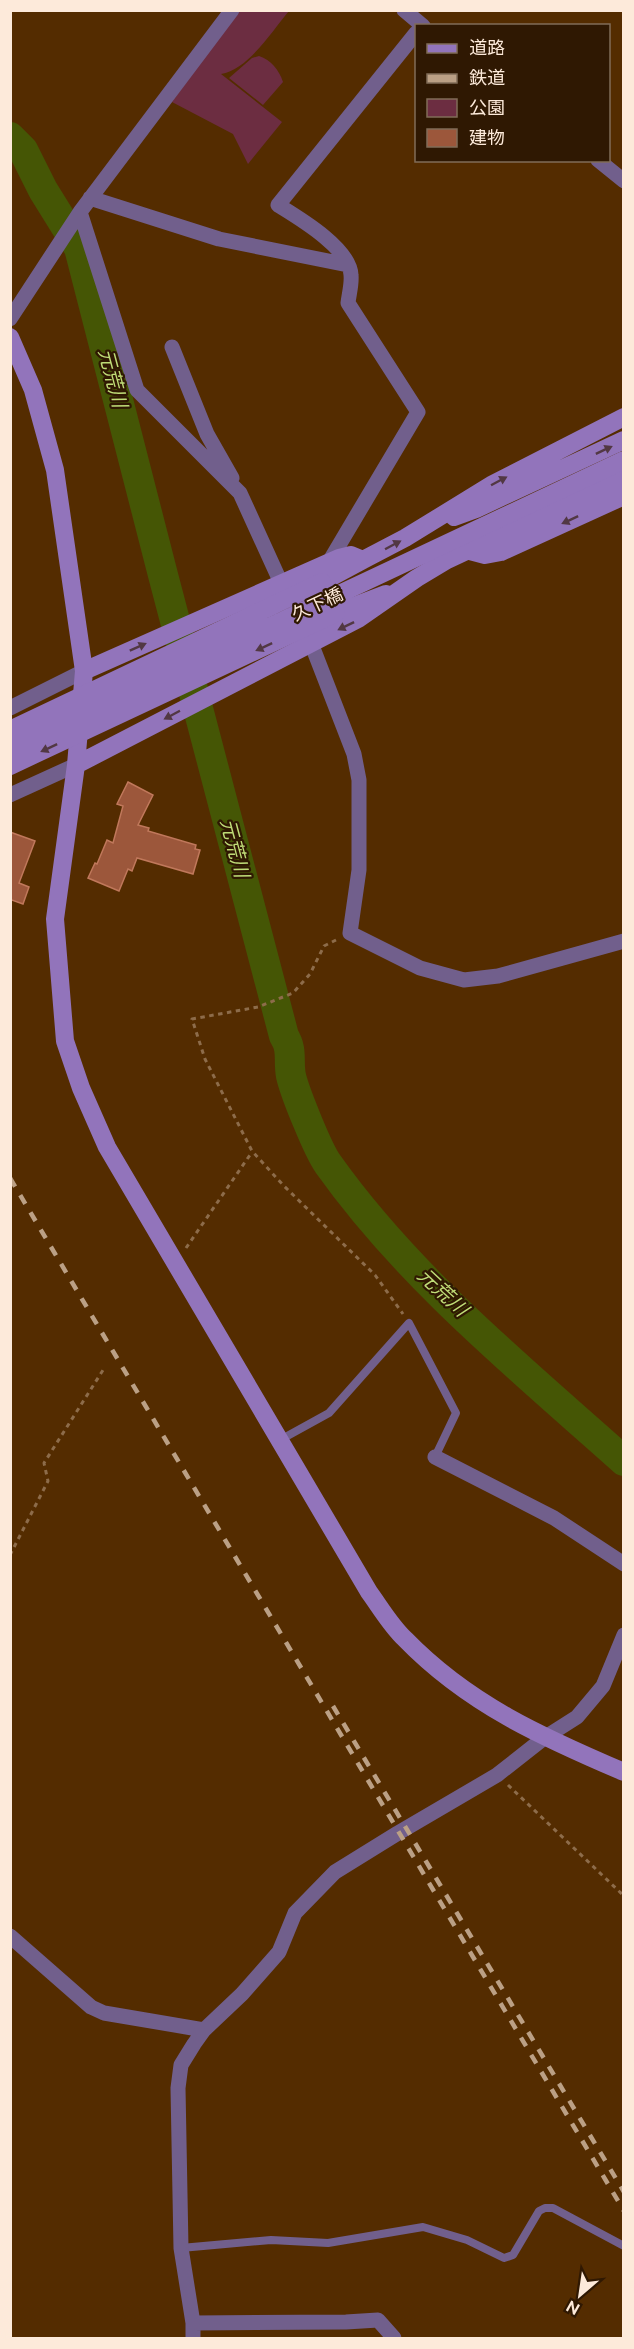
<svg xmlns="http://www.w3.org/2000/svg" width="634" height="2349" font-family="Raleway,'Noto Sans JP',sans-serif">
	<style>
		.green { fill: #6c2d41 }
		.lines { fill: none; stroke-linecap: round; stroke-linejoin: round }
		.river { stroke: #455605; stroke-width: 30 }
		.building { fill: #9c573b; stroke: #c0785b; stroke-width: 1.5 }
		.path { stroke: #8d6c4a; stroke-width: 3; stroke-dasharray: 4.5 4.5; stroke-linecap: butt }
		.lane { stroke: #715f8c; stroke-width: 8 }
		.street { stroke: #715f8c; stroke-width: 15 }
		.secondary { stroke: #9274bb; stroke-width: 18 }
		.rail { stroke: #bba085; stroke-width: 4.5; stroke-dasharray: 10 10; stroke-linecap: butt }
		.secondary-bridge { stroke: #9274bb; stroke-width: 18 }
		.oneway { fill: #523843 }
		.labels { text-anchor: middle; dominant-baseline: central; stroke-width: 4.5; stroke-linejoin: round; paint-order: stroke }
		.street-label { font-size: 18px; fill: #fdeada; stroke: #2f1802 }
		.water-label { font-size: 20px; font-style: italic; fill: #bfdc77; stroke: #2f1802 }
	</style>
	<rect width="100%" height="100%" fill="#542c00"/>
	<path class="green" d="M238,11h51c-17,20 -41,59 -68,63l61,48 -34,42 -15,-30 -61,-32z
		M259,56c12,4 20,14 24,26l-20,23 -34,-27 23,-20z"/>
	<g class="lines">
		<path class="river" d="M10,137l13,13 20,40 36,58 84,327 121,461c9,14 4,25 7,40 4,17 27,74 37,88 81,114 192,204 296,297"/>
	</g>
	<path class="building" d="M128,782l25,13 -15,30 11,3 -1,3 48,14 -1,4 5,1 -7,24 -56,-16 -5,13 -4,-2 -9,22 -31,-13 7,-15 2,1 10,-24 6,3 10,-37 -6,-2z
		M10,832l25,9 -16,42 10,4 -6,17 -11,-4 -2,2z"/>
	<g class="lines">
		<path class="path" d="M336,940l-12,6 -14,28 -17,19 -35,14 -66,12 13,40 47,92 31,34 92,90 28,39
			M186,1248l66,-96
			M10,1555l38,-74 -4,-18 61,-96
			M508,1785l116,111"/>
		<path class="lane" d="M280,1440l49,-27 80,-90 47,90 -21,44
			M181,2248l90,-8 57,3 95,-16 44,13 37,18 9,-3 26,-44 6,-3h8l71,38"/>
		<path class="street" d="M404,10l19,16
			M598,160l26,21
			M90,198l129,41 129,26
			M80,212l57,178 103,103 41,90
			M10,319l70,-107 152,-202
			M172,347l35,87 25,44
			M329,562l89,-150 -70,-109c1,-9 4,-19 3,-28 -1,-27 -52,-57 -73,-70l138,-172
			M311,643l43,111 5,26v90l-9,63 70,35 44,12 34,-4 126,-35
			M10,708l74,-37
			M10,795l66,-30
			M435,1457l119,61 70,46
			M10,1936l81,71 13,6 100,17
			M193,2323l153,-1 32,-2 16,18
			M193,2338v-15l-12,-75 -3,-160 3,-23 13,-21 10,-14 38,-36 37,-42 16,-39 40,-41 63,-39 99,-58 47,-37 33,-21 26,-31 21,-51"/>
		<path class="secondary" d="M10,337l23,53 22,80 29,201 -8,94 -21,154 10,122 16,47 26,59 262,445c11,15 22,34 36,47 63,65 137,98 219,133
			M454,517l22,-8 148,-69
			M466,550l19,5 16,-3 123,-56
			M322,582l41,-22
			M336,613l50,-19
			M84,671l255,-113 12,-3 12,5 42,-22 88,-54 131,-67
			M76,765l282,-146 59,-41 30,-18 177,-83"/>
		<path class="rail" d="M10,1178l614,1033
			M333,1706l291,486"/>
		<path class="secondary-bridge" d="M10,730l312,-148
			M10,749l614,-289
			M10,766l326,-153"/>
	</g>
	<defs><path id="oneway-solid" d="M-6-.8H1V-3.2L6.5 0L1 3.2V.8H-6Z" transform="scale(1.5)"/></defs>
	<g class="oneway">
		<use href="#oneway-solid" transform="translate(604 450) rotate(-25)"/>
		<use href="#oneway-solid" transform="translate(499 481) rotate(-28)"/>
		<use href="#oneway-solid" transform="translate(570 520) rotate(155)"/>
		<use href="#oneway-solid" transform="translate(393 545) rotate(-28)"/>
		<use href="#oneway-solid" transform="translate(346 626) rotate(154)"/>
		<use href="#oneway-solid" transform="translate(138 647) rotate(-24)"/>
		<use href="#oneway-solid" transform="translate(264 647) rotate(155)"/>
		<use href="#oneway-solid" transform="translate(172 715) rotate(152)"/>
		<use href="#oneway-solid" transform="translate(49 748) rotate(155)"/>
	</g>
	<g class="labels">
		<g class="street-label">
			<text transform="translate(317 604) rotate(-25)">久下橋</text>
		</g>
		<g class="water-label">
			<text transform="translate(113 378) rotate(75)">元荒川</text>
			<text transform="translate(235 848) rotate(75)">元荒川</text>
			<text transform="translate(443 1292) rotate(43)">元荒川</text>
		</g>
	</g>
	<rect width="634" height="2349" fill="none" stroke="#fdeada" stroke-width="24"/>
	<rect x="415" y="24" width="195" height="138" fill="#2f1802" stroke="#816c58" stroke-width="1.5"/>
	<rect x="427" y="44" width="30" height="9" fill="#9274bb" stroke="#816c58" stroke-width="1.5"/>
	<text x="469" y="54" font-size="18" fill="#fdeada">道路</text>
	<rect x="427" y="74" width="30" height="9" fill="#bba085" stroke="#816c58" stroke-width="1.5"/>
	<text x="469" y="84" font-size="18" fill="#fdeada">鉄道</text>
	<rect x="427" y="99" width="30" height="18" fill="#6c2d41" stroke="#816c58" stroke-width="1.5"/>
	<text x="469" y="114" font-size="18" fill="#fdeada">公園</text>
	<rect x="427" y="129" width="30" height="18" fill="#9c573b" stroke="#816c58" stroke-width="1.5"/>
	<text x="469" y="144" font-size="18" fill="#fdeada">建物</text>
	<g transform="translate(580 2295) rotate(209)" stroke="#2f1802" stroke-width="4.5" paint-order="stroke">
	<path d="M0-4.5L10 22L0 15L-10 22Z" fill="#fdeada"/>
	<text y="-9" font-size="16" font-weight="bold" text-anchor="middle" fill="#fdeada">N</text>
	</g>
</svg>
